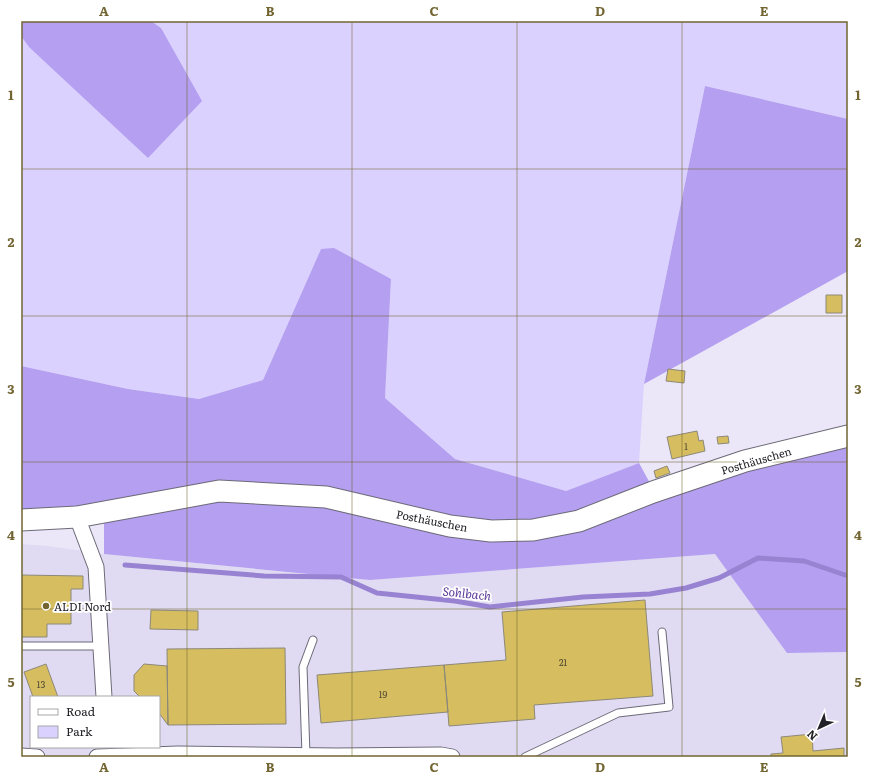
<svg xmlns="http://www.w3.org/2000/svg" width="869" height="778" font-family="Literata,serif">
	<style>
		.built { fill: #e0dbf3; fill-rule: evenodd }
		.green { fill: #dbd1fe }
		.forest { fill: #b49ff0 }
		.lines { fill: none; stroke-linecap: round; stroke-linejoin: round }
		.stream { stroke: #9883d2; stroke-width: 5 }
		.building { fill: #d6be60; stroke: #8c8879 }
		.lane-casing { stroke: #6d6a78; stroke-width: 9 }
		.street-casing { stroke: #6d6a78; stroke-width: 17 }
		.secondary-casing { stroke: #6d6a78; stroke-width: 23 }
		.lane { stroke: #fff; stroke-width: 7 }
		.street { stroke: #fff; stroke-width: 15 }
		.secondary { stroke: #fff; stroke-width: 21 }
		.grid { fill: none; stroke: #726532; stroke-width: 1; stroke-opacity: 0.55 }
		.poi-dot { fill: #726532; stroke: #fff; stroke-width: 1.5 }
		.labels { text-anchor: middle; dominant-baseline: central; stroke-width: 3.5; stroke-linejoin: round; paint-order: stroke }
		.number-label { font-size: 9px; fill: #4f4835 }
		.street-label { font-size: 11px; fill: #222127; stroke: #fff }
		.poi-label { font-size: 11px; fill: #222127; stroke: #fff; text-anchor: start }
		.water-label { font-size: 12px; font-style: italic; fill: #5c3b9a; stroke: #fff }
		.neatline { fill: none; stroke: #726532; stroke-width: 1.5 }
		.grid-label { font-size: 13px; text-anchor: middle; font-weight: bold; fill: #726532 }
	</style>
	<rect width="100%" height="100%" fill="#ebe7f8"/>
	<path class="built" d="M21,544l27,2 56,8 266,26 345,-26 72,99 61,-1v105h-827zM31,697h128v50h-128z"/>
	<path class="green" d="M151,21h697v98l-143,-33 -61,298 -5,79 -73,28 -111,-32 -70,-61 6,-119 -70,-30 -58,131 -64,19 -71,-10 -107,-23v-330l8,11 132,-19z"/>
	<path class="forest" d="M21,21h130l10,7 41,73 -54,57 -119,-111 -8,-11z
		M705,86l143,33v152l-204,113z
		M334,248l57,31 -6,119 70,61 111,32 73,-28 12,22 197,-57v224l-61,1 -72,-99 -345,26 -266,-26v-31l16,-3 -45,-12 -54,3v-145l107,23 71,10 64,-19 58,-131z"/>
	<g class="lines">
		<path class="stream" d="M125,565l139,11 77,1 36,16 78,8 35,6 93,-10 67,-3 36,-6 33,-10 39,-20 46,3 44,15"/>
	</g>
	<path class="building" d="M826,295h16v18h-16z
		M668,369l17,2 -1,12 -18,-2z
		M697,431l2,10 4,-1 2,11 -33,8 -5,-22z
		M728,436l1,7 -11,1 -1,-7z
		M667,466l3,7 -14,5 -2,-7z
		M21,575l62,1v13h-12v35h-24v13h-26z
		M645,600l8,96 -119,9 1,14 -86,7 -5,-61 62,-5 -4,-48z
		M151,610l47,1v19l-48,-1z
		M285,648l1,76 -118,1 -1,-76z
		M46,664l12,33h-25l-9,-25z
		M144,664l23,2 1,59 -9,-12v-16h-19l-6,-6v-16z
		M444,665l4,47 -127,11 -4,-48z
		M812,734l1,17 31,-3v9h-73v-3l12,-1 -2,-16z"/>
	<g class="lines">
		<defs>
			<path id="lane" d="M21,646h80
				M306,755l-3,-88 10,-27
				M525,757l93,-44 51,-6 -7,-75"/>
			<path id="street" d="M77,517l19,50 8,130
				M21,756l16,1
				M97,757l81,-3 159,2 104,-1 11,2"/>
			<path id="secondary" d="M21,520l56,-3 142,-26 107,6 124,29 41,5 42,-1 46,-9 74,-29 92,-31 103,-25"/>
		</defs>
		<use href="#lane" class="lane-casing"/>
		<use href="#street" class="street-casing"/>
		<use href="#secondary" class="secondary-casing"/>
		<use href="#lane" class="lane"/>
		<use href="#street" class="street"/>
		<use href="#secondary" class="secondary"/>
	</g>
	<path class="grid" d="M187,21v736M352,21v736M517,21v736M682,21v736M21,169h827M21,316h827M21,462h827M21,609h827"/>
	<circle class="poi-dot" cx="46" cy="606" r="4"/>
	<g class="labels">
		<g class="number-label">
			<text x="686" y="446">1</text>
			<text x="563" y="662">21</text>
			<text x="41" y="684">13</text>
			<text x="383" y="694">19</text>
		</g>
		<g class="street-label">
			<text transform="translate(756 460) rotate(-16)">Posthäuschen</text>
			<text transform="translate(432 520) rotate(11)">Posthäuschen</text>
		</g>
		<g class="poi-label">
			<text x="54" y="606">ALDI Nord</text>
		</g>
		<g class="water-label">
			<text transform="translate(467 593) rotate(6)">Sohlbach</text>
		</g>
	</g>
	<rect width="869" height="778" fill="none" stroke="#ffffff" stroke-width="44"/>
	<rect x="30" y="696" width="130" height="52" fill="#ffffff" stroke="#a7a6a9"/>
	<rect x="38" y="709" width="20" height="6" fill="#ffffff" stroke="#a7a6a9"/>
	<text x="66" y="716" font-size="12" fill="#222127">Road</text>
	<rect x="38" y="726" width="20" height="12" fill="#dbd1fe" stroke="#a7a6a9"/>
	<text x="66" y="736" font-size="12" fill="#222127">Park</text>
	<g transform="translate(819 728) rotate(224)" stroke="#ffffff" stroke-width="3" paint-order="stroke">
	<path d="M0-3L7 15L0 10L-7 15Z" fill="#222127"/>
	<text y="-6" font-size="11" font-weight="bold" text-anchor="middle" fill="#222127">N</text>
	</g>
	<rect x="22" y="22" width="825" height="734" class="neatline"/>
	<g class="grid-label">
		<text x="104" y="16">A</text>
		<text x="270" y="16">B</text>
		<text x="434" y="16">C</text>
		<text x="600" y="16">D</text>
		<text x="764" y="16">E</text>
		<text x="11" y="100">1</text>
		<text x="858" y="100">1</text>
		<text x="11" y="247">2</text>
		<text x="858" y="247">2</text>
		<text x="11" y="394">3</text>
		<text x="858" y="394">3</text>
		<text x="11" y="540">4</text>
		<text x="858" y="540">4</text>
		<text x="11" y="687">5</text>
		<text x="858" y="687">5</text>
		<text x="104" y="772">A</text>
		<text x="270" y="772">B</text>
		<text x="434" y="772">C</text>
		<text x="600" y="772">D</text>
		<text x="764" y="772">E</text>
	</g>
</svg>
